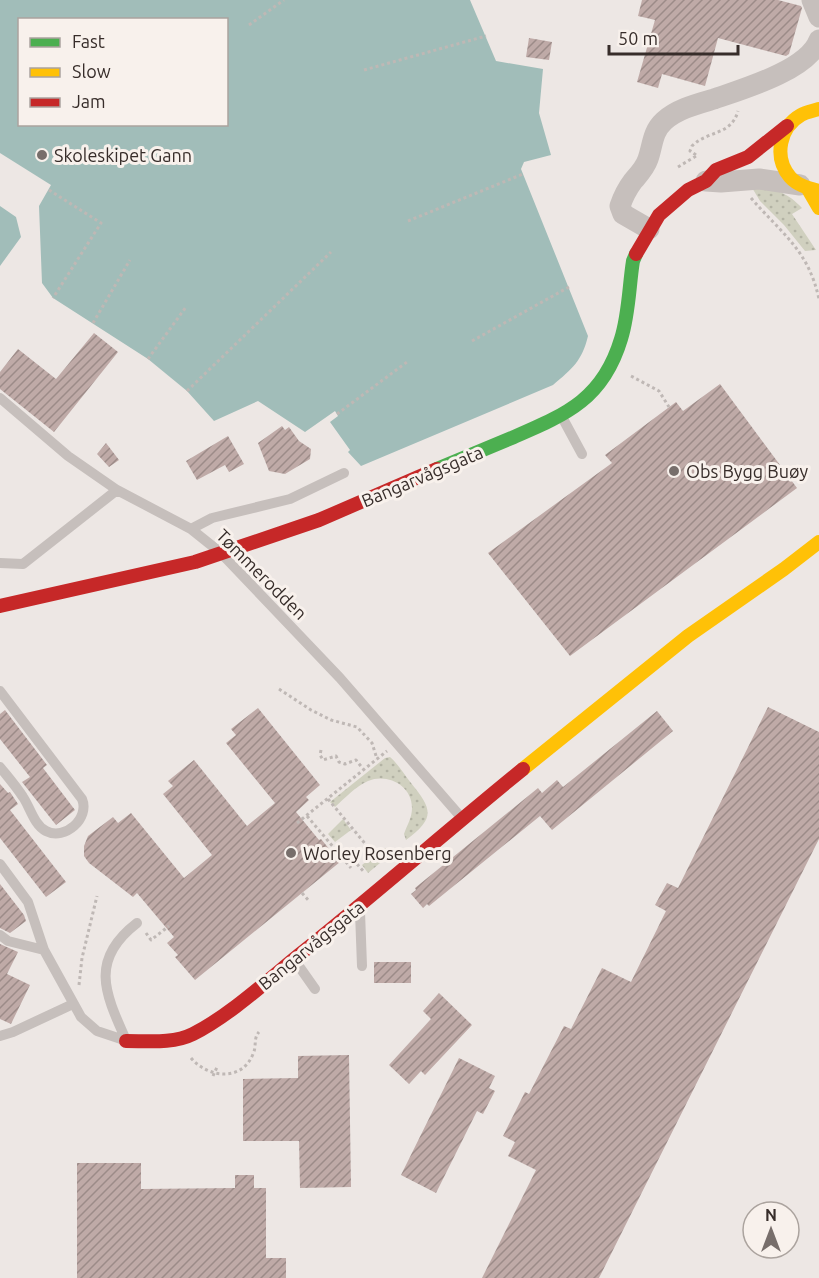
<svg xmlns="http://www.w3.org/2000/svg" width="819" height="1278" font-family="Ubuntu,sans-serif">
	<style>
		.grass { fill: url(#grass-dots) }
		.water { fill: #a1bdb9; fill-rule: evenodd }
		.building { fill: url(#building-hatch) }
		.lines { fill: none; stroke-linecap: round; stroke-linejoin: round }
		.path { stroke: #bfb8b5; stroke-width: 3; stroke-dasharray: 3 3; stroke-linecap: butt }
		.lane { stroke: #c6bfbc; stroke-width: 10 }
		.street { stroke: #c6bfbc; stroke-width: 21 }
		.fast { stroke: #4caf50; stroke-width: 14 }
		.slow { stroke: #ffc107; stroke-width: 14 }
		.jam { stroke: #c62828; stroke-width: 14 }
		.poi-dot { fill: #776e6b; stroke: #f8f1ec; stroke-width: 2 }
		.labels { text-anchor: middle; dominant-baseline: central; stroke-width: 6; stroke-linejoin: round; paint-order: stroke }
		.poi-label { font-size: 18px; fill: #372d2a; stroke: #f8f1ec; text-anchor: start }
		.street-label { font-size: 18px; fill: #372d2a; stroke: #f8f1ec }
	</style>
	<defs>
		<pattern id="grass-dots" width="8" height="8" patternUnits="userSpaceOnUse" patternTransform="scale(1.5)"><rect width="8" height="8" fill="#d0d0bf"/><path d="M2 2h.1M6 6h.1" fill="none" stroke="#b3b3a4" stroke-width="1.8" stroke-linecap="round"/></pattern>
		<pattern id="building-hatch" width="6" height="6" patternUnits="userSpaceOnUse" patternTransform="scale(1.5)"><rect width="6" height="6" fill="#bfaaa7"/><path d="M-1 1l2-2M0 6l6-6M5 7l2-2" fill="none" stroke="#9c8b88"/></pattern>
	</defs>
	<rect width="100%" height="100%" fill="#ede7e4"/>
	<path class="grass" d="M751,186c23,4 34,4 51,22l-10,6 24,36 -11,1 -21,-26 -24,-24z
		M390,757c8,7 14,17 21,26 22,27 24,35 -5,57l-2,-6c3,-9 8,-16 8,-26 0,-23 -25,-35 -44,-27 -12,5 -23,17 -33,26l-5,-5 55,-44z
		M343,819l8,11 -16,12 -7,-8z
		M386,848l6,5 -24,20 -6,-8 20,-16z"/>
	<path class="water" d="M0,0h470l26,61 47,8 -4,44 12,42 -27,7 -3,7 67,167c-6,25 -16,33 -35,49l-192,81 -13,-14 2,-2 -20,-28 8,-6 -3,-5 -30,21 -47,-31 -44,20 -27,-30 -39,-32 -95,-61 -11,-15 -3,-77 12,-21 -51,-32zM20,20h206v104h-206z
		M0,206l16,11 5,20 -21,29z"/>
	<path class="building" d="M642,0h136l23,6 1,2 -13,46 -3,2 -68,-18 -13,48 -43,-12 -4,14 -21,-6 18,-62 -17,-4z
		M529,38l23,4 -3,18 -23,-3z
		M94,333l24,19 -64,80 -54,-43v-17l18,-23 38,30z
		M720,384l77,104 -227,168 -82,-103 124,-90 -7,-8 71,-53 7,9z
		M282,426l3,4 4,-3 10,14 12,8 -1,10 -25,15 -16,-3 -11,-28z
		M228,436l16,28 -15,8 -4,-7 -28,15 -11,-19z
		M106,443l13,17 -10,7 -12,-13z
		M768,707l51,25v107l-220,439h-117l54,-108 -28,-14 7,-14 -12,-6 22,-44 4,2 35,-68 7,3 31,-61 29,14 35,-71 -11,-6 12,-22 11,5z
		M258,708l62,77 -14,12 3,3 -13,12 23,28 2,-1 19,23 -145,118 -20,-23 3,-2 -11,-12 7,-6 -37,-44 -4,4 -44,-34 -5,-7v-10l4,-10 25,-19 5,6 13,-10 53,65 28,-23 -49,-61 10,-8 -5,-5 26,-21 53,66 28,-23 -49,-60 10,-8 -5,-6z
		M5,710l42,55 -4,3 32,42 -19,15 -34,-43 8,-5 -30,-38v-25z
		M657,711l16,20 -121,99 -12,-14 -111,90 -2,-2 -4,4 -12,-14 5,-4 -1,-2 123,-100 4,5 15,-13 6,7z
		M0,784l8,9 2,-1 8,12 -8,6 56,72 -20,15 -46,-59z
		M0,884l24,31 2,6 -16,12 -10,-5z
		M0,944l18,8 -11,22 23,11 -19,39 -11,-5z
		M374,962h37v21h-37z
		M439,993l33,32 -47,50 -4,-4 -12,13 -20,-19 42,-46 -8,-8z
		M349,1055l2,132 -51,1 -1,-47h-56v-62l55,-1v-22z
		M459,1058l36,18 -6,12 6,3 -12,23 -6,-3 -41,82 -35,-18z
		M77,1163h64v26l94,-1v-13h19v13h12v70h20v20h-209z"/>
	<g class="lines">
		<path class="path" d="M249,25l35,-25
			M364,70l122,-34
			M696,155l-6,-4 2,-5c16,-16 39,-10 46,-35
			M678,167l18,-11
			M49,190l52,33 -48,75
			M751,198c30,35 57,51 68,101
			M408,221l115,-47
			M93,323l37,-63
			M472,341l97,-54
			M148,359l38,-52
			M631,376l28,15 10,16
			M187,391l144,-139
			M337,414l70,-52
			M279,689l32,21 20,10 26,7 15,16 5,16
			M321,750l-1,5 3,5 13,-4 3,6 6,2 11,-4 8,10
			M328,799l44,53
			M307,816l44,52
			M297,823l90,-72
			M357,864l7,8
			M302,893l8,9
			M146,933l5,7 18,-14
			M79,985l3,-27 15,-62
			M191,1058c17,20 51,24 62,-4 4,-8 0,-15 6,-22
			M213,1076l4,-9"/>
		<path class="lane" d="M0,398l68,58 49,34 74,39 30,24 119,125 120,138
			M562,417l20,37
			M191,529l21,-11 78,-19 54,-26
			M0,563l23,1 94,-74
			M0,691l82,108c8,19 -17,42 -36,32 -12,-6 -16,-24 -23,-34 -7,-11 -15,-20 -23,-30
			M0,864l28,38 16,48 37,67 16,14 27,9
			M360,912l2,54
			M0,935l8,6 36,9
			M296,962l19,27
			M0,1036l13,-4 60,-28
			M126,1040c-21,-47 -37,-80 11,-117"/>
		<path class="street" d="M812,0l7,17
			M706,181l15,1 38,-3 41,6
			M649,229l-26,-15 -3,-8c3,-9 7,-17 13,-25 6,-7 12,-13 15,-22 5,-14 4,-27 16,-38 13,-12 33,-17 50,-22 29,-10 94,-29 105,-59"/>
		<path class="fast" d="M437,469c26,-11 51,-21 77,-32 53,-23 89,-38 107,-98 8,-25 8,-53 12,-78l3,-7"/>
		<path class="slow" d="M819,109c-6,2 -13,3 -18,6 -21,12 -28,42 -11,62 7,8 18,11 29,14
			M808,189l11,19
			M523,769l165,-133 96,-67 35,-27"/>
		<path class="jam" d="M636,254l23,-39 29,-25 18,-9 10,-11 32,-13 39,-31
			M0,606l195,-44 124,-42 118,-51
			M126,1041c22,0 47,3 67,-7 36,-18 75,-54 106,-79 76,-61 149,-125 224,-186"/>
	</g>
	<g class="poi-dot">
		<circle cx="42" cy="155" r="6"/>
		<circle cx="674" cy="471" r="6"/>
		<circle cx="291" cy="853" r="6"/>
	</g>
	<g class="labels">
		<g class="poi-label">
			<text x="54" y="155">Skoleskipet Gann</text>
			<text x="686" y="471">Obs Bygg Buøy</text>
			<text x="303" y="853">Worley Rosenberg</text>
		</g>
		<g class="street-label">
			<text transform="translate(422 476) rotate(-23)">Bangarvågsgata</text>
			<text transform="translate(262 574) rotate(45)">Tømmerodden</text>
			<text transform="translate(311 945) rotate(-39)">Bangarvågsgata</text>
		</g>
	</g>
	<rect x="18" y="18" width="210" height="108" fill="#f8f1ec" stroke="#aba39e" stroke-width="1.5"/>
	<rect x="30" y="38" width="30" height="9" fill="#4caf50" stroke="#aba39e" stroke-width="1.5"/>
	<text x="72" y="48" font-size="18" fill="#372d2a">Fast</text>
	<rect x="30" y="68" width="30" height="9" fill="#ffc107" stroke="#aba39e" stroke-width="1.5"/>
	<text x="72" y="78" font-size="18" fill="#372d2a">Slow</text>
	<rect x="30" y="98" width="30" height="9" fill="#c62828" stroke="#aba39e" stroke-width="1.5"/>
	<text x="72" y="108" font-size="18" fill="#372d2a">Jam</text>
	<g transform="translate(771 1230)"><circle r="28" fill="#f8f1ec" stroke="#aba39e" stroke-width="1.5"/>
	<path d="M0-4.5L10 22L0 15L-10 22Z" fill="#776e6b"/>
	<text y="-9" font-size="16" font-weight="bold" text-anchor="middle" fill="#372d2a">N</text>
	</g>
	<path d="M609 45v9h129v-9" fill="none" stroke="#372d2a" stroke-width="3"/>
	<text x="618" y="45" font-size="18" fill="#372d2a" stroke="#f8f1ec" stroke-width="4.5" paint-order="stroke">50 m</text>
</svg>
